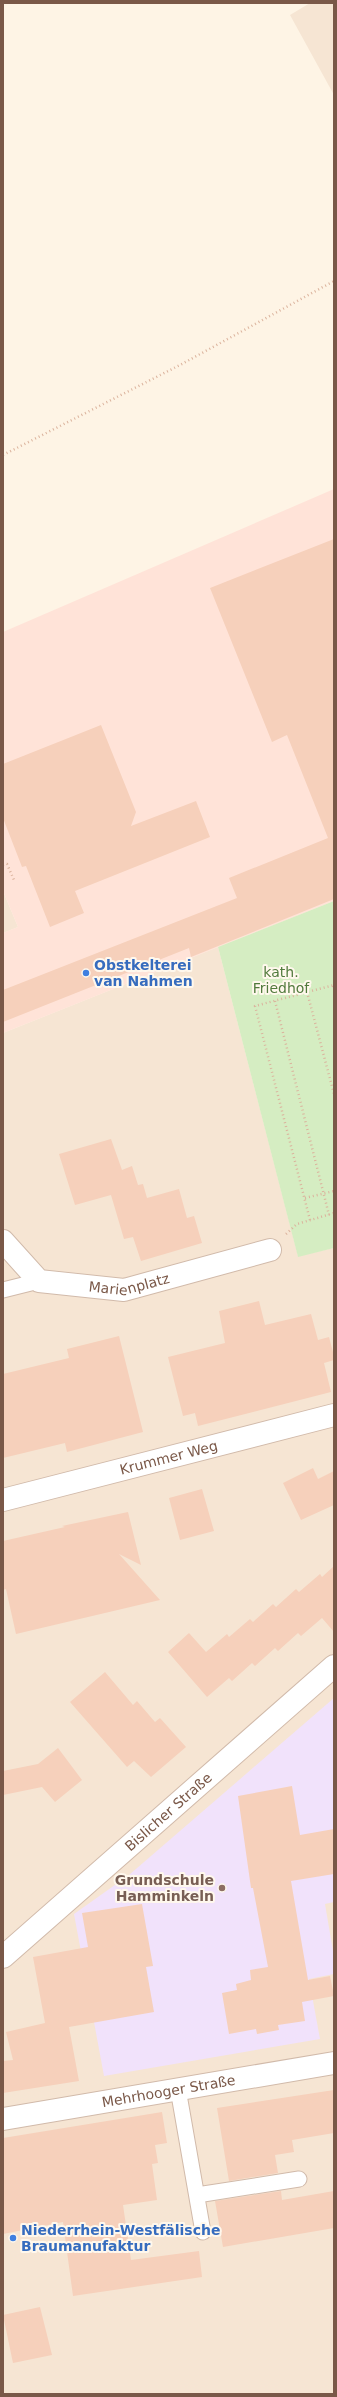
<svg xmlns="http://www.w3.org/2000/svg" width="337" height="2397" font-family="'DejaVu Sans',sans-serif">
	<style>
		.residential { fill: #f6e5d3 }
		.commercial { fill: #ffe3d8 }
		.education { fill: #f1e2fb }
		.green { fill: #d5edc2 }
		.building { fill: #f6d0bb }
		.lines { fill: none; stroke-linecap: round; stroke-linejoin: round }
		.service-casing { stroke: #d1baaa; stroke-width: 17 }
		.minor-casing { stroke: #d1baaa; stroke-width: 24 }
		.path { stroke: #dbb39d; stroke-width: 2.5; stroke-dasharray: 1 3; stroke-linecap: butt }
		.service { stroke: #fff; stroke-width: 15 }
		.minor { stroke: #fff; stroke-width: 22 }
		.shop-dot { fill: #3f7fe0; stroke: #fff8ed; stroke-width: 1.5 }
		.education-dot { fill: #8d6e63; stroke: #fff8ed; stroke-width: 1.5 }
		.labels { text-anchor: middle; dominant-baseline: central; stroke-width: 4; stroke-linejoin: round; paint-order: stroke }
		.shop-label { font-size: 14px; font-weight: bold; fill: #366cbe; stroke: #fff8ed; text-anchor: start }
		.park-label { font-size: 14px; fill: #517a3c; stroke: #fff8ed }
		.street-label { font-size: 14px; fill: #7a5848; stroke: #fff8ed }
		.education-label { font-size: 14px; font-weight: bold; fill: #785e54; stroke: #fff8ed; text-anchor: end }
	</style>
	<rect width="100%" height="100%" fill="#fef4e5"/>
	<path class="residential" d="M310,3h24v92l-44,-80z
		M3,891l15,36 -15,6z
		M218,947l80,309 36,-8v1146h-331v-1361z"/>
	<path class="commercial" d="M334,489v412l-331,132v-100l15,-6 -15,-36v-259z"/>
	<path class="education" d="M334,1698v204l-9,2 9,53v17l-25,5 11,60 -216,37 -30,-162 55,-39z"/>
	<path class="green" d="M334,901v347l-36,9 -80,-310z"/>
	<path class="building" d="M334,539v360l-143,58 -2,-9 -186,74v-32l234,-92 -8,-20 99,-40 -41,-103 -15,7 -62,-154z
		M101,725l35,87 -5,14 65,-25 14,36 -135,54 9,22 -34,14 -24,-61 -4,1 -19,-49v-54z
		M111,1139l11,31 10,-4 6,19 5,-1 4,14 32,-9 8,29 7,-2 8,27 -61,18 -8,-24 -9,2 -13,-44 -36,10 -16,-51z
		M259,1301l6,24 46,-11 7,26 11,-3 5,19v4l-10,3 7,29 -133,34 -3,-13 -12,3 -15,-59 57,-14 -6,-32z
		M119,1336l24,96 -76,20 -2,-9 -62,15v-84l66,-16 -2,-9z
		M313,1468l5,11 16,-8v34l-33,15 -18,-37z
		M202,1489l12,42 -34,9 -11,-42z
		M128,1512l13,53 -22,-11 41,46 -144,34 -10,-45 -3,1v-49l62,-14 -3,-1z
		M334,1566v66l-12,-14 -21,18 -3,-3 -20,18 -3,-3 -20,18 -3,-3 -20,18 -3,-3 -22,19 -39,-45 21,-19 17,19 21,-18 2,3 21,-18 3,3 20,-18 3,3 20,-18 3,3 21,-18 2,3z
		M105,1672l28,33 4,-4 18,21 5,-4 26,29 -35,30 -17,-16 -7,6 -57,-65z
		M58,1748l24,32 -27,22 -13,-15 -39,8v-24l35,-7z
		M292,1786l8,49 34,-6v45l-43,7 17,99 22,-4 4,20 -32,6 3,19 -27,4 1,5 -22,4 -1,-5 -27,5 -7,-41 15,-3 -1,-6 15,-4 -1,-10 18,-3 -15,-79h-2l-13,-92z
		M142,1904l11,62 -7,1 8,45 -85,15 10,54 -76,12v-32l10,-1 -7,-28 39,-9 -12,-66 55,-10 -6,-34z
		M334,2090v43l-42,7 2,12 -19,3 3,18 -49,8 -12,-73z
		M162,2112l5,31 -12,2 3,18 -6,1 5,36 -34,5 8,55 68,-9 3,26 -129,19 -10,-74 -60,12v-96z
		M281,2191l1,9 52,-9v37l-111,19 -8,-46z
		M40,2307l12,48 -39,8 -10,-48z"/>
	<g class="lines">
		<defs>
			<path id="service" d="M3,1290l36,-9
				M178,2089l25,143
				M197,2195l102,-16"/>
			<g id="minor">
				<path id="s1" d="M3,1241l36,40 85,9 146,-40"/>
				<path id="s2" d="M3,1500l331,-85"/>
				<path id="s3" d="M3,1957l331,-291"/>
				<path id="s4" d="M3,2119l331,-56"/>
			</g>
		</defs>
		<use href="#service" class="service-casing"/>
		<use href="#minor" class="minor-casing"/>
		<path class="path" d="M3,455l177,-90 154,-84
			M3,865l4,-1 7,16
			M333,986l1,4
			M307,992l27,102
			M275,1001l54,214
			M305,1198l29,-7
			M310,1220l-55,-214 79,-21
			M286,1234l11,-10 37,-11"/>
		<use href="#service" class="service"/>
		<use href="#minor" class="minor"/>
	</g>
	<g class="shop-dot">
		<circle cx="86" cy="973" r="4"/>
		<circle cx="13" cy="2238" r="4"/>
	</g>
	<circle class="education-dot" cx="222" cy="1888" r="4"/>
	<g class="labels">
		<g class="shop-label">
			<text x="94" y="965">Obstkelterei<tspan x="94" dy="16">van Nahmen</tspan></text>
			<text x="21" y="2230">Niederrhein-Westfälische<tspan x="21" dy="16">Braumanufaktur</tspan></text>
		</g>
		<g class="park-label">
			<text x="281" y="972">kath.<tspan x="281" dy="16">Friedhof</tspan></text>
		</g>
		<g class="street-label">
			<text stroke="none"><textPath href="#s1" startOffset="145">Marienplatz</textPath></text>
			<text stroke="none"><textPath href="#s2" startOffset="171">Krummer Weg</textPath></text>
			<text stroke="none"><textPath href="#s3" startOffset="220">Bislicher Straße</textPath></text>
			<text stroke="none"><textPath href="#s4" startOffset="168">Mehrhooger Straße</textPath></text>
		</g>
		<g class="education-label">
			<text x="214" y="1880">Grundschule<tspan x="214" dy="16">Hamminkeln</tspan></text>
		</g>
	</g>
	<rect width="337" height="2397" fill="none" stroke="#7a5848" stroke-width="8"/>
</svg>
